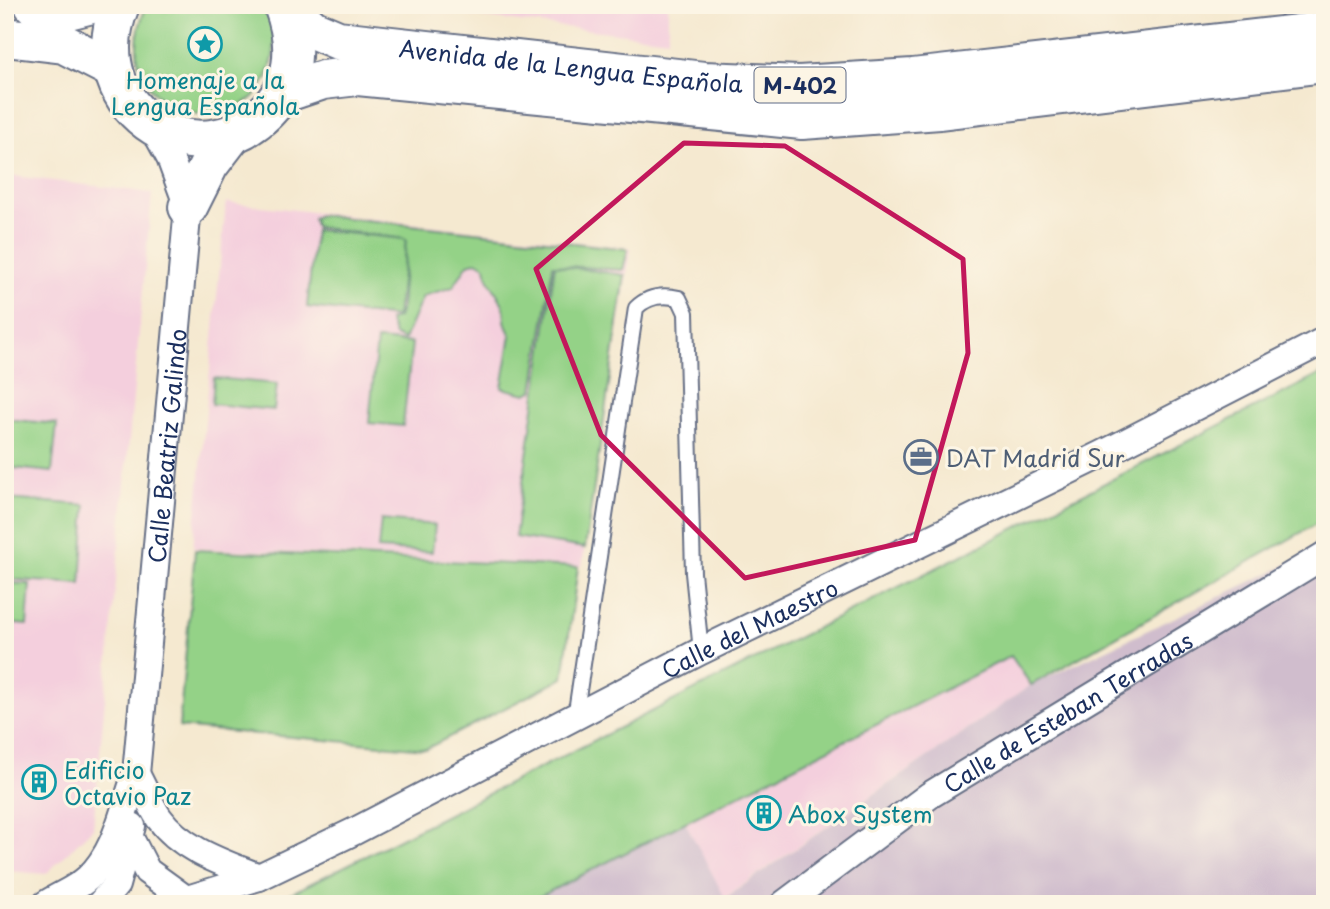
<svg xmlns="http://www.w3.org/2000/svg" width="1330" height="909" viewBox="0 0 1330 909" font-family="'Playpen Sans',sans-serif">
  <rect width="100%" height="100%" fill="#fcf5e5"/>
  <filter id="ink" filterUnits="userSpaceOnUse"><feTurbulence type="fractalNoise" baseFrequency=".0143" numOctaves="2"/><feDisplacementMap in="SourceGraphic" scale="14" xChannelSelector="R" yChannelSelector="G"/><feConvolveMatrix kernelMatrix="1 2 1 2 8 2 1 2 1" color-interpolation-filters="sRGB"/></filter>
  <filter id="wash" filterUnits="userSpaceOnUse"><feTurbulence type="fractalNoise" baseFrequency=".00686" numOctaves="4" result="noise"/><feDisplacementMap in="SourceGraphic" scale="28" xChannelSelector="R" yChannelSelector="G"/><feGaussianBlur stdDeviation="1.57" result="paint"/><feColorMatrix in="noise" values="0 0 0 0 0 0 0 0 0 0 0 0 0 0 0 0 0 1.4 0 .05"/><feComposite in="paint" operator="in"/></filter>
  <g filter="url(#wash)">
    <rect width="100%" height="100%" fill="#f5e9d0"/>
    <!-- built -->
    <g fill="#f4cfdd">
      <polygon points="376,5 668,5 668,39"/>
      <polygon points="5,175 152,193 93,828 46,874 5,871"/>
      <polygon points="226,202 631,248 582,566 193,548"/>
      <polygon points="1012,656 1031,685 724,898 685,822"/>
    </g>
    <!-- industrial -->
    <polygon fill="#d0bdcd" points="1325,547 1325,904 525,904 685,822 725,898 1031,685"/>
    <!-- green -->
    <g fill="#94d287" stroke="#588072" stroke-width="2">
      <path d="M147,5H262C274,22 277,43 272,62C250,155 97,117 147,5Z"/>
      <polygon points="473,5 555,5 555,13 473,8"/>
      <path d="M319,215L628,249L623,270L553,265L533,391L526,394L502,388L511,335C500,318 508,313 502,303C496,290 486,280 485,266L477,261L468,264L453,287L423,296L404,340L395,336L389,320L398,318L401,308L406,239L397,317L307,307L315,230L405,239L315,227L313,218Z"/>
      <polygon points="555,265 625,275 585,548 515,537"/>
      <polygon points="377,340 412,343 403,426 369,423"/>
      <polygon points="1325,372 1325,519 1031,685 1011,656 525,904 270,904"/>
      <polygon points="214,378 277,384 274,410 212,404"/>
      <polygon points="5,419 57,424 52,472 5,467"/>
      <polygon points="5,499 86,505 81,584 5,579"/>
      <polygon points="381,520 435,525 432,552 378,549"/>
      <polygon points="195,550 578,567 563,678 426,749 179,727"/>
      <polygon points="5,583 30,584 27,625 5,623"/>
    </g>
  </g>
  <g filter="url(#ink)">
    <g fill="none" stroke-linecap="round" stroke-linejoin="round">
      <!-- lane casing -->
      <g stroke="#677086" stroke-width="18">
        <path id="lane" d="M575,718L636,308C648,296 662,294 679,298L686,313L693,573L701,651"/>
      </g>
      <!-- street casing -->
      <g stroke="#677086" stroke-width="30">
        <g id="street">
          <path d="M136,774C144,788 150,805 159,818C182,850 224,863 259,877"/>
          <polyline points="127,832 147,871 187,900"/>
          <path id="s1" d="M46,904C60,895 76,889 88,878C117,851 123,809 136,774L188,207L170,158L152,125"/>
          <polyline points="100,904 116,885 132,826"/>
          <path id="s2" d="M171,904L259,877L355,831L701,651L1103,454L1325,340"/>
          <path id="s3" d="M784,904L930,795L1325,555"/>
        </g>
      </g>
      <!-- highway casing -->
      <g stroke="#677086" stroke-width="42">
        <g id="highway">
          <polyline points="34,5 72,9 88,5"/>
          <path d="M120,5C76,112 205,189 275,102C298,73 295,37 283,5"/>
          <path id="s4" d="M286,5L312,29L338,40L704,81L799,85L913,78L1325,31"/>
          <polyline points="5,37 64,44 111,68"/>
          <polyline points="281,94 323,80 358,76 802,120 940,110 1325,63"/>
          <polyline points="188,207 209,165 232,135"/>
        </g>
      </g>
      <!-- lane -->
      <use href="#lane" stroke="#fff" stroke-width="14"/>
      <!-- street -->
      <use href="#street" stroke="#fff" stroke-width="26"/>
      <!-- highway -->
      <use href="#highway" stroke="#fff" stroke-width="38"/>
    </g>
  </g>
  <!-- marked area -->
  <path fill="none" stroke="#c2185b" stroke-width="5" stroke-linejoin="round" d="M684,143L785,146L963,259L968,353L915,540L745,578L601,435L536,269Z"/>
  <!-- icons -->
  <defs>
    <g id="sight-ring" transform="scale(1.75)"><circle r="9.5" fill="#fcf5e5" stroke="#0f9aa8" stroke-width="1.5"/><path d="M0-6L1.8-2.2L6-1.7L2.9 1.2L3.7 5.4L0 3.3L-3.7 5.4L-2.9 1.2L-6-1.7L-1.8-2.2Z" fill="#0f9aa8"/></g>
    <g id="office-ring" transform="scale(1.75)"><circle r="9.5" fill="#fcf5e5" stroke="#5c6f8a" stroke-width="1.5"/><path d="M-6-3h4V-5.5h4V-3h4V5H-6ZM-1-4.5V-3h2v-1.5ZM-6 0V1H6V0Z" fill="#5c6f8a"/></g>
    <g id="building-ring" transform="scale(1.75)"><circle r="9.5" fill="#fcf5e5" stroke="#0f9aa8" stroke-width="1.5"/><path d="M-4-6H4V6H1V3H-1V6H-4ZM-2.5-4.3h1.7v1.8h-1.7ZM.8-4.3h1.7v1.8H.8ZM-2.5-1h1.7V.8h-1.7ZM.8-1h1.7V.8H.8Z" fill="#0f9aa8"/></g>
  </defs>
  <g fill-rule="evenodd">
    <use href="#sight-ring" x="205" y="44"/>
    <use href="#office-ring" x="921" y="457"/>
    <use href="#building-ring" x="39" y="782"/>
    <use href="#building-ring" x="764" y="813"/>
  </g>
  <g text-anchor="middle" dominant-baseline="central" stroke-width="6" stroke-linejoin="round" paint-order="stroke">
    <!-- shield labels -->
    <rect fill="#fcf5e5" stroke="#5e6a86" stroke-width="2" x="754.5" y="67.5" width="91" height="35" rx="5"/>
    <g font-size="21" font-weight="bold" fill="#1b2f5e">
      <text x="800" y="85">M-402</text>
    </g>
    <!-- street labels -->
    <g font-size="23" fill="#1b2f5e" stroke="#fcf5e5">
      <text stroke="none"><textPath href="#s4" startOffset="298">Avenida de la Lengua Española</textPath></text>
      <text stroke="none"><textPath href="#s1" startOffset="495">Calle Beatriz Galindo</textPath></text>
      <text stroke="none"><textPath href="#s2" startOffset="642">Calle del Maestro</textPath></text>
      <text stroke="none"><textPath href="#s3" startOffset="343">Calle de Esteban Terradas</textPath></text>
    </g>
    <!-- culture labels -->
    <g font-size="23" fill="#0d838f" stroke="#fcf5e5" text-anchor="start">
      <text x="205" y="79" text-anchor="middle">Homenaje a la<tspan x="205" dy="26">Lengua Española</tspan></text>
      <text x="64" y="769">Edificio<tspan x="64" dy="26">Octavio Paz</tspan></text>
      <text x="788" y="813">Abox System</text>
    </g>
    <!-- service labels -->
    <g font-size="23" fill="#4e5e75" stroke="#fcf5e5" text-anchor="start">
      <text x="946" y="457">DAT Madrid Sur</text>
    </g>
  </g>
  <!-- margin -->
  <rect width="1330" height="909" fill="none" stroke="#fcf5e5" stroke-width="28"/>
</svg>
